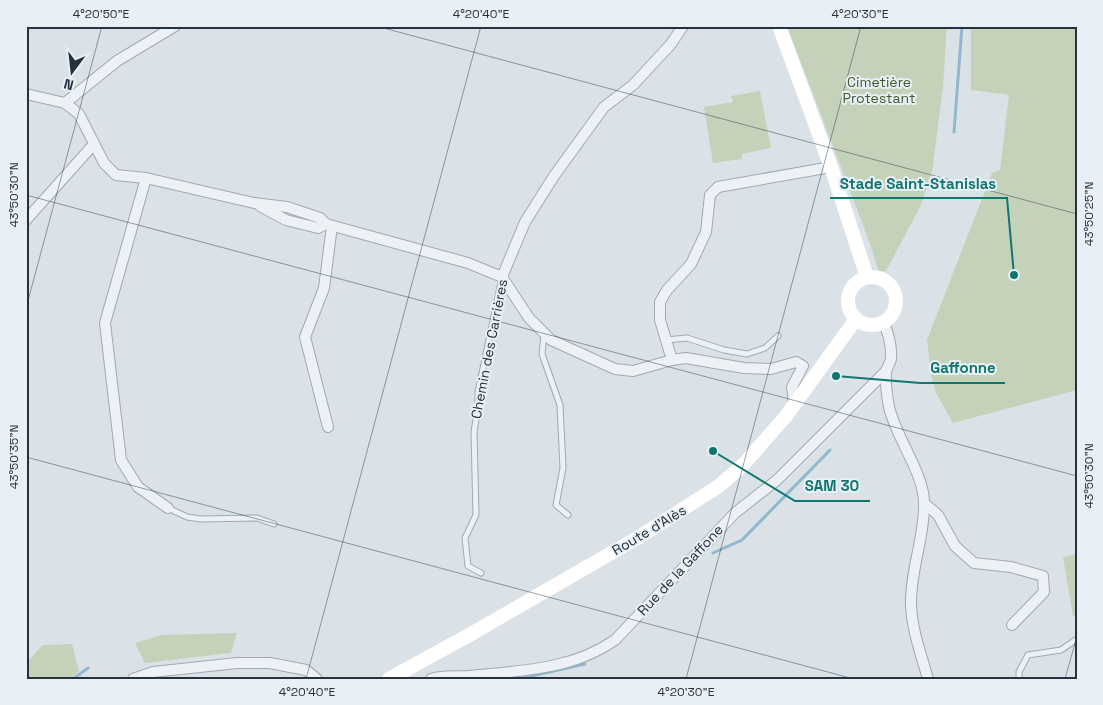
<svg xmlns="http://www.w3.org/2000/svg" width="1103" height="705" viewBox="0 0 1103 705" font-family="'Space Grotesk',sans-serif">
  <rect width="100%" height="100%" fill="#dae2e7"/>
  <!-- green -->
  <g fill="#c5d2ba">
    <polygon points="787,26 947,26 943,87 932,172 921,205 886,271 879,272 868,238"/>
    <polygon points="971,26 1077,26 1077,390 953,423 936,393 931,375 927,340 992,173 1000,170 1009,95 971,90"/>
    <polygon points="760,91 771,148 742,154 742,159 713,163 704,107 733,102 731,96"/>
    <polygon points="1077,554 1077,615 1073,616 1063,557"/>
    <polygon points="237,633 231,653 145,663 135,643 162,635"/>
    <polygon points="72,644 79,671 71,679 26,679 26,663 43,645"/>
  </g>
  <g fill="none" stroke-linecap="round" stroke-linejoin="round">
    <!-- stream -->
    <g stroke="#91b8cc" stroke-width="3">
      <polyline points="954,132 962,26"/>
      <polyline points="713,553 742,540 830,450"/>
      <polyline points="73,679 88,668"/>
      <polyline points="518,679 585,664"/>
    </g>
    <!-- service casing -->
    <g stroke="#9faab1" stroke-width="7">
      <g id="service">
        <polyline points="544,334 542,354 560,405 563,468 556,505 568,515"/>
        <polyline points="666,340 687,338 724,350 747,354 765,348 778,336"/>
        <polyline points="168,508 187,517 201,519 257,518 274,524"/>
        <polyline points="481,573 468,566 465,538 476,515 474,432 478,407 478,392 502,278"/>
        <polyline points="1019,679 1019,672 1028,655 1061,650 1077,639"/>
      </g>
    </g>
    <!-- minor casing -->
    <g stroke="#9faab1" stroke-width="12">
      <g id="minor">
        <polyline points="26,94 65,103 79,114 104,163 116,175 146,178 254,203 287,207 320,218 326,224 468,263 502,277 529,318 551,340 615,369 633,371 672,360 686,358 744,368 771,369 796,362 803,366 792,387 794,403"/>
        <polyline points="65,103 117,61 175,26"/>
        <polyline points="146,178 105,323 121,460 138,487 168,508"/>
        <polyline points="260,206 286,220 318,228 326,224"/>
        <polyline points="26,220 94,144"/>
        <polyline points="502,277 525,222 554,176 604,107 633,85 671,44 683,26"/>
        <path d="M884,322C888,334 892,346 891,359C890,364 886,368 886,373C885,384 887,396 889,407C896,438 924,473 924,503C925,537 910,570 911,605C912,630 921,654 928,679"/>
        <polyline points="672,360 660,320 660,302 667,290 691,264 706,232 710,195 718,187 831,167"/>
        <polyline points="328,427 305,337 324,288 332,226"/>
        <polyline points="924,503 938,515 955,546 974,563 1011,567 1043,576 1044,592 1012,625"/>
        <polyline points="133,679 153,672 237,663 270,663 306,670 317,679"/>
        <path d="M431,679C442,675 457,677 469,676C519,671 572,670 615,640L735,513L777,480L886,371"/>
      </g>
    </g>
    <!-- service -->
    <use href="#service" stroke="#edf1f5" stroke-width="5"/>
    <!-- minor -->
    <use href="#minor" stroke="#edf1f5" stroke-width="10"/>
    <!-- secondary -->
    <g stroke="#fff" stroke-width="14">
      <polyline points="779,26 831,167 867,277"/>
      <circle cx="872" cy="301" r="24"/>
      <polyline points="389,679 471,634 639,537 719,486 744,464 786,416 856,319"/>
    </g>
  </g>
  <!-- ticks -->
  <path fill="none" stroke="#23323e" stroke-width="1" stroke-opacity="0.45" d="M376,26L1077,214M26,195L1077,476M26,308L102,26M26,457L854,679M306,679L481,26M686,679L861,26M1065,679L1077,636"/>
  <g text-anchor="middle" dominant-baseline="central" stroke-width="4" stroke-linejoin="round" paint-order="stroke">
    <!-- park labels -->
    <g font-size="14" fill="#405b2f" stroke="#e9f0f5">
      <text x="879" y="82">Cimetière<tspan x="879" dy="16">Protestant</tspan></text>
    </g>
    <!-- street labels -->
    <g font-size="14" fill="#23323e" stroke="#e9f0f5">
      <text transform="translate(489 349) rotate(-79)">Chemin des Carrières</text>
      <text transform="translate(649 530) rotate(-31)">Route d'Alès</text>
      <text transform="translate(680 570) rotate(-47)">Rue de la Gaffone</text>
    </g>
  </g>
  <!-- callouts -->
  <path fill="none" stroke="#0f766e" stroke-width="2" d="M1014 275L1007 198H830M836 376L920 383H1005M713 451L795 501H870"/>
  <g fill="#0f766e" stroke="#e9f0f5" stroke-width="2">
    <circle cx="1014" cy="275" r="5"/>
    <circle cx="836" cy="376" r="5"/>
    <circle cx="713" cy="451" r="5"/>
  </g>
  <g font-size="15" text-anchor="middle" font-weight="bold" fill="#0f766e" stroke="#e9f0f5" stroke-width="4" stroke-linejoin="round" paint-order="stroke">
    <text x="918" y="189">Stade Saint-Stanislas</text>
    <text x="963" y="373">Gaffonne</text>
    <text x="832" y="491">SAM 30</text>
  </g>
  <!-- border -->
  <rect width="1103" height="705" fill="none" stroke="#e9f0f5" stroke-width="55"/>
  <!-- north arrow -->
  <g transform="translate(72 72) rotate(195)" stroke="#e9f0f5" stroke-width="4" paint-order="stroke">
  <path d="M0-4L9 19L0 12L-9 19Z" fill="#23323e"/>
  <text y="-8" font-size="14" font-weight="bold" text-anchor="middle" fill="#23323e">N</text>
  </g>
  <rect x="28" y="28" width="1048" height="650" fill="none" stroke="#23323e" stroke-width="2"/>
  <g font-size="12" text-anchor="middle" fill="#23323e">
    <text x="101" y="18">4°20'50"E</text>
    <text x="481" y="18">4°20'40"E</text>
    <text x="860" y="18">4°20'30"E</text>
    <text transform="translate(14 195) rotate(-90)" y="4">43°50'30"N</text>
    <text transform="translate(1089 214) rotate(-90)" y="4">43°50'25"N</text>
    <text transform="translate(14 457) rotate(-90)" y="4">43°50'35"N</text>
    <text transform="translate(1089 476) rotate(-90)" y="4">43°50'30"N</text>
    <text x="307" y="696">4°20'40"E</text>
    <text x="686" y="696">4°20'30"E</text>
  </g>
</svg>
